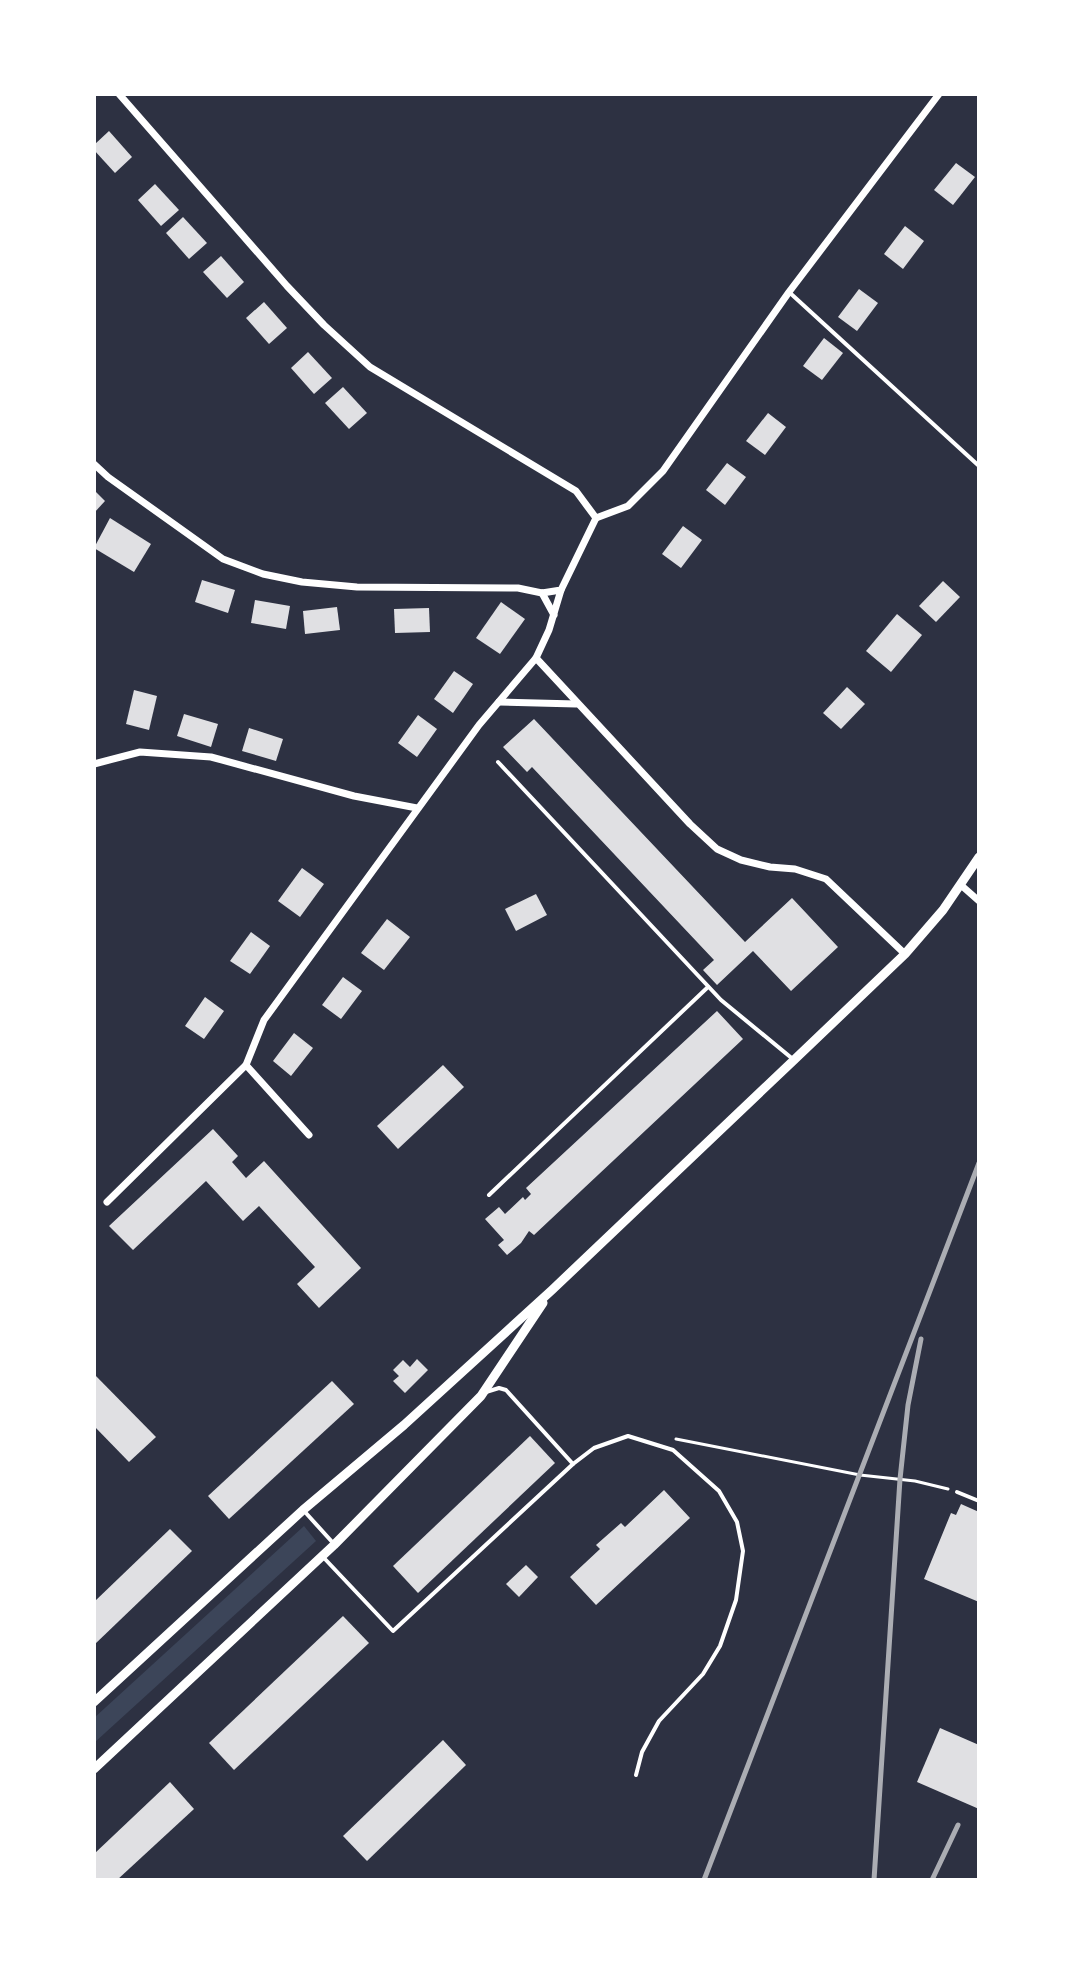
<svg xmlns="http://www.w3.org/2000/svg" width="1073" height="1974" viewBox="0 0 1073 1974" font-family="'Sofia Sans Condensed',sans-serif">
  <rect width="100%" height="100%" fill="#2d3142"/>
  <!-- green -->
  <polygon fill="#3c4559" points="304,1526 316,1541 94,1743 94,1718"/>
  <!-- building -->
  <g fill="#e0e0e3">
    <polygon points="109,131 132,157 115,173 94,150 94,145"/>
    <polygon points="956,163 975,177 953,205 934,190"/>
    <polygon points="155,184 179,210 161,226 138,200"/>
    <polygon points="183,217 207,243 189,259 166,233"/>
    <polygon points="905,226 924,241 903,269 884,254"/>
    <polygon points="221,256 244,282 227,298 203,272"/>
    <polygon points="859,289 878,303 857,331 838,317"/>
    <polygon points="264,302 287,328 269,344 246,318"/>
    <polygon points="824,338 843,353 822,380 803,366"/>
    <polygon points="308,352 332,378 314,394 291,368"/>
    <polygon points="343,387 367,413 349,429 325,403"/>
    <polygon points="768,413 786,427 765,455 746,441"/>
    <polygon points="727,463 746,477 725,505 706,490"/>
    <polygon points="94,490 105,501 94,513"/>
    <polygon points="110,518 151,544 134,572 94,548"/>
    <polygon points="683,526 702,540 681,568 662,554"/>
    <polygon points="202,580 235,590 228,613 195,602"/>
    <polygon points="943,581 960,597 936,622 919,606"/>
    <polygon points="255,600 290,606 286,629 251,623"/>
    <polygon points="501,602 525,619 500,654 476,638"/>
    <polygon points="337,607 340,630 305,634 303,611"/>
    <polygon points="429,608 430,632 395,633 394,609"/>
    <polygon points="897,614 922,635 891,672 866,651"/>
    <polygon points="454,671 473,684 453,713 434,699"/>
    <polygon points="847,687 865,704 841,729 823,713"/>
    <polygon points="134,690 157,696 149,730 126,724"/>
    <polygon points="184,714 218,724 211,747 177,736"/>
    <polygon points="418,715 437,729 417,757 398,743"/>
    <polygon points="534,719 745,942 792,898 838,947 791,991 753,951 717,985 703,970 714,960 532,767 527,772 503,747"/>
    <polygon points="249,728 283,739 276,761 242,751"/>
    <polygon points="302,868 324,884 300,917 278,901"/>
    <polygon points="536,894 547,915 516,931 505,909"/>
    <polygon points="387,919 410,937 384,970 361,953"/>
    <polygon points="251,932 270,946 250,974 230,961"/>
    <polygon points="343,977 362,991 341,1019 322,1005"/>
    <polygon points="205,997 224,1011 204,1039 185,1026"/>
    <polygon points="717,1011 743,1039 534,1235 529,1231 521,1243 507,1255 498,1245 504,1240 485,1219 499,1207 505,1214 523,1197 525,1200 531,1194 526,1188"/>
    <polygon points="294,1033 313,1048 291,1076 273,1061"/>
    <polygon points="443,1065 464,1087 398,1149 377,1126"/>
    <polygon points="213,1129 238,1156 232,1162 246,1178 264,1161 361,1268 319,1308 297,1284 315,1267 259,1206 243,1221 206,1181 133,1250 109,1226"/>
    <polygon points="417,1359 428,1370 405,1393 393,1381 399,1376 393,1370 403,1360 410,1367"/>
    <polygon points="94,1374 156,1437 129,1462 94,1426"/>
    <polygon points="332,1381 354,1404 229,1519 208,1496"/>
    <polygon points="530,1436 555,1463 418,1593 393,1566"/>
    <polygon points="664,1490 690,1518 596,1605 570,1577 600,1549 596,1545 621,1523 625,1527"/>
    <polygon points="961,1504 979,1512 979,1602 924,1579 951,1513 956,1515"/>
    <polygon points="170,1529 192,1551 94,1645 94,1602"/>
    <polygon points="526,1565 538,1577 519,1597 506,1584"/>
    <polygon points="343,1616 369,1643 234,1770 209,1743"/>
    <polygon points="940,1728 979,1745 979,1809 917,1782"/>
    <polygon points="443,1740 466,1765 367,1861 343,1836"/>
    <polygon points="170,1782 194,1809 117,1880 94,1880 94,1854"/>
  </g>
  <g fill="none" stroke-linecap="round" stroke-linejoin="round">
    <!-- path -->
    <polyline stroke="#fff" stroke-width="3" points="676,1439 860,1475 915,1481 948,1489"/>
    <!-- service -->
    <g stroke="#fff" stroke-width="4">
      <polyline points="789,292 979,466"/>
      <polyline points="498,762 721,1000 794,1060"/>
      <polyline points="489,1195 708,987"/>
      <polyline points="486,1392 499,1388 506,1390 573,1464"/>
      <polyline points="957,1492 979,1501"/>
      <polyline points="305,1512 334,1544"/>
      <polyline points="324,1558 393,1631 573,1464 594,1448 628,1436 673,1450 719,1491 737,1522 743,1551 736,1600 720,1646 703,1674 659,1721 642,1752 636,1775"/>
    </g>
    <!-- minor -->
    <g stroke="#fff" stroke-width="7">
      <polyline points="119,94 287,286 324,325 370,367 576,491 596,518 628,506 663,471 789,292 939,94"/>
      <polyline points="94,464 108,477 223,559 263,574 302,582 357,587 518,588 542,593 561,590 596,518"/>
      <polyline points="542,593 554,615"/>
      <polyline points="536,658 690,824 717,849 741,860 770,867 795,869 826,879 905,954"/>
      <polyline points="499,702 576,704"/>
      <polyline points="94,764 140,752 211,757 354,796 417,808"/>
      <polyline points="962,886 979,901"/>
      <polyline points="246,1065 309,1135"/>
      <polyline points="107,1202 246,1065 264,1020 479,725 536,658 549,630 561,590"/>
    </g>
    <!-- tertiary -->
    <g stroke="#fff" stroke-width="9">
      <polyline points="94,1702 303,1510 404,1425 552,1290 794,1060 905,954 943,910 979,857"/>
      <polyline points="94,1769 334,1545 481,1396 543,1303"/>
    </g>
    <!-- rail -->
    <g stroke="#abadb3" stroke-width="5">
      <polyline points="704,1880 979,1163"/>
      <polyline points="874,1880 900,1479 908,1405 921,1339"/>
      <polyline points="932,1880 958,1825"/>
    </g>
  </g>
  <!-- border -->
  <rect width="1073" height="1974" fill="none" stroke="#ffffff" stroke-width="192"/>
</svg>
